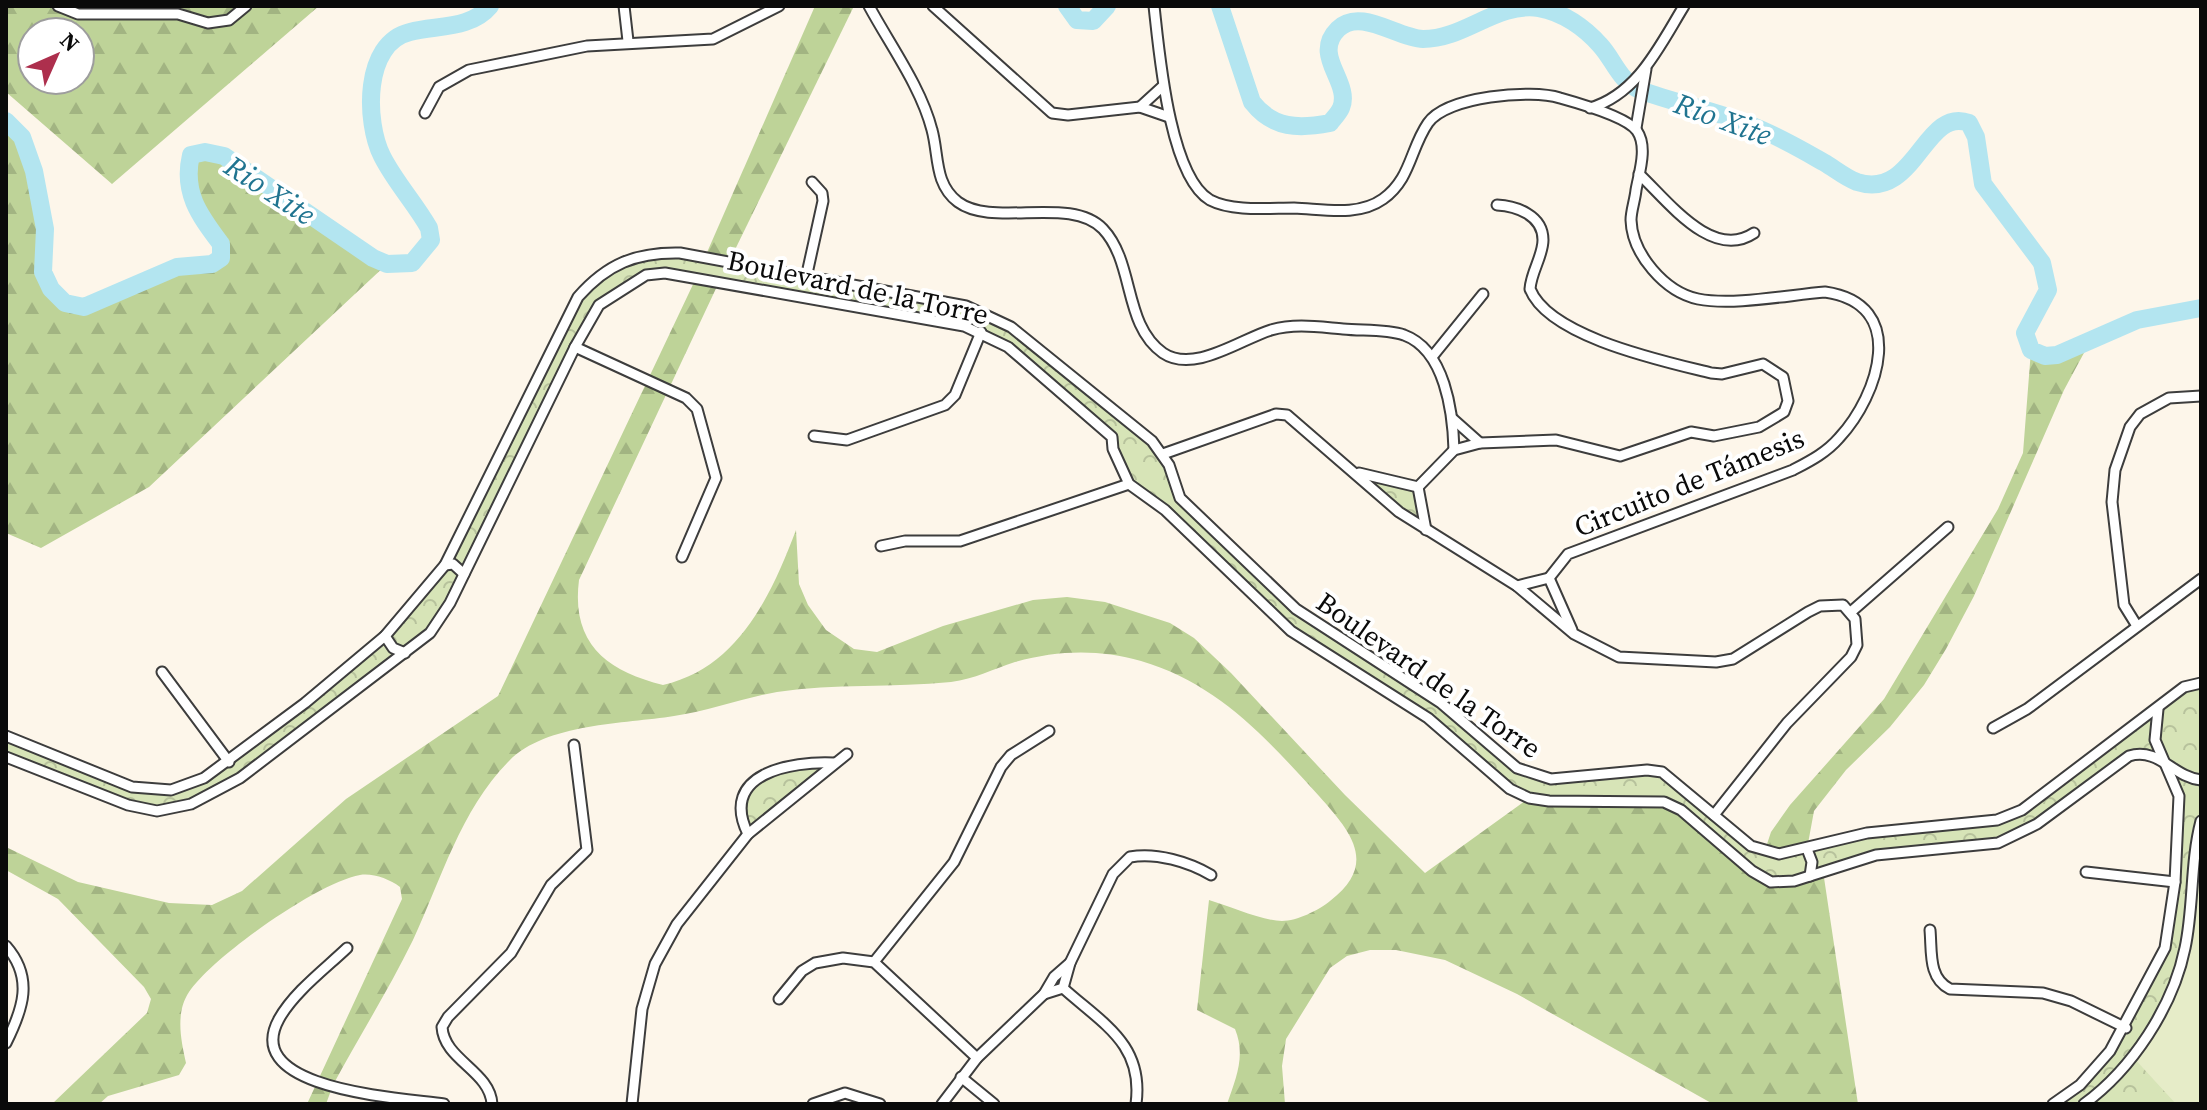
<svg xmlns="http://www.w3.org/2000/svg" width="2207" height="1110" viewBox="0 0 2207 1110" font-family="'Source Serif 4',serif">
  <defs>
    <pattern id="forest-firs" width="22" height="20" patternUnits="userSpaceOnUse" patternTransform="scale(2)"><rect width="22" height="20" fill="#bed398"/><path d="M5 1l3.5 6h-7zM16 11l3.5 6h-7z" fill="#a2b482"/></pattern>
    <pattern id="park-crowns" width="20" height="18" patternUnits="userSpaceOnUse" patternTransform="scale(2)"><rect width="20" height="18" fill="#d7e4b7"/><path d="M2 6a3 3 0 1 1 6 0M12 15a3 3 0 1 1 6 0" fill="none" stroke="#b7c29c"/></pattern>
  </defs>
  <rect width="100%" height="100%" fill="#fdf6ea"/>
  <!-- forest -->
  <g fill="url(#forest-firs)" fill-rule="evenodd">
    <path d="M6,6H319L112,184L6,92ZM32,32H80V80H32Z"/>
    <polygon points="815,6 854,6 729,262 705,257"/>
    <path d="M6,121L22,137L34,171L45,229L43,272L51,289L65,303L84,307L177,267L212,264L221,258V244C200,216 182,193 191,155L205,152L224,156L387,264L149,487L41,548L6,533Z"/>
    <path d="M697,276L720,280L579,580C571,643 606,671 663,685C738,668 771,596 796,530L799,584L808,605L826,630L854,649L877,652L943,626L1033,600L1067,597L1105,602L1170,623L1194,638L1231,673L1345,795L1425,873L1529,798L1664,802L1703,828L1823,871L1858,1104H1713L1517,994L1445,960L1396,950H1370L1347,956L1330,968L1286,1039L1282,1066L1285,1104H1227C1236,1078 1246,1056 1235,1029L1197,1010L1209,900C1229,906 1263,921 1282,921C1297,921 1319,910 1330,901C1378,864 1352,833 1319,796C1267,739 1219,684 1141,661C1099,649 1058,650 1015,662C993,669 975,679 951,682C893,688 835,683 777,692C743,698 709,711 674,716C625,724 546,723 509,761C461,809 441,880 413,940C389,989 359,1037 333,1085L326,1104H307L402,899L400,887C389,879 373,873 360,875C319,882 213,956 189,992C175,1013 181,1040 186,1063L179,1075L108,1096L99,1104H52L147,1013L151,999L144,987L58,899L6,870V847L78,882L169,903L212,905L242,891L346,799L498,696Z"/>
    <path d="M2092,338L2064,390L1974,596L1946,649L1924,685L1890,727L1846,770L1814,811L1807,849L1764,853L1771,832L1790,805L1884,699L1998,509L2023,453L2031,350C2055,361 2070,349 2092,338Z"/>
  </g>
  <!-- park -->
  <g fill="url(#park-crowns)">
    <polygon points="659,252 966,306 1000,319 1163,454 1180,498 1296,609 1441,703 1534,776 1662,772 1764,853 1867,833 1974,822 2022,810 2175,695 2201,683 2201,1104 2053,1104 2096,1069 2165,948 2179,796 2167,763 2141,752 2015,837 1876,855 1771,882 1664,802 1549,801 1510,789 1444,731 1305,641 1165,510 1129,484 1112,437 1008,347 981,332 683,273 646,275 599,305 430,633 223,790 157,811 6,757 6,736 132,787 186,786 358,662 445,565 568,313 594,279"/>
    <polygon points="1356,472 1418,487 1426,530"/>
    <polygon points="834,763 748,834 743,824 746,793 774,768"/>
  </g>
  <!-- pitch -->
  <polygon fill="#e6ecc8" points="2201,821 2201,1104 2176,1104 2132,1056 2152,1025 2185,949"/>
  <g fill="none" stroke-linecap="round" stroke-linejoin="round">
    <!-- river -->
    <g stroke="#b3e5f0" stroke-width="18">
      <polyline points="1067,6 1077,20 1093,21 1107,6"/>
      <path d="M1220,6L1252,102C1273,129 1299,129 1330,123C1333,119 1339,113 1341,108C1352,82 1311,56 1338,29C1360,7 1397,38 1423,39C1465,39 1496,2 1539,8C1563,12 1585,28 1600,45C1614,60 1619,81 1640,90C1677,104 1718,111 1755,127C1780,137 1802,150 1825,163C1835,169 1846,178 1857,182C1916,201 1924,106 1969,123L1976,137L1983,184L2042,263L2048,290L2025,333L2031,350L2045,356L2057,355L2137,320L2201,308"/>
      <path d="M6,121L22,137L34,171L45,229L43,272L51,289L65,303L84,307L177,267L212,264L221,258V244C200,216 182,193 191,155L205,152L224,156L373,258L387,264L412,263L431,240L429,228C415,203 395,182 382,156C365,122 363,43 410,32C438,25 471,29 490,6"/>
    </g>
    <!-- minor casing -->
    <g stroke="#3d3d3d" stroke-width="13">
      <g id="minor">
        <polyline points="58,6 78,14 178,14 208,23 229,20 246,6"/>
        <polyline points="624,6 628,41"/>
        <path d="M869,6C890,45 921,87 932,130C939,155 934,184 958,202C993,228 1071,195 1103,229C1135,263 1123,325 1163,353C1194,374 1241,339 1271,330C1295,323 1319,327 1343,329C1362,331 1386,329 1404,335C1445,350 1453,412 1454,450"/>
        <polyline points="933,6 1052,113 1068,115 1140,107 1169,117"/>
        <path d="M1154,6C1159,50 1169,176 1210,200C1233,212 1269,208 1294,208C1323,209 1358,217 1383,199C1411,179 1410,149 1428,123C1447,96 1531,89 1560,98C1578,103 1627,117 1637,131C1648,147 1639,173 1636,190C1635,200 1631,211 1631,220C1632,254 1665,292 1698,299C1733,306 1788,295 1825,292C1909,304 1879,395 1839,438C1826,453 1810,461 1793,470L1568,554L1549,578"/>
        <polyline points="1140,107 1163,86"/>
        <path d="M1590,108C1638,94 1660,45 1684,6"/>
        <polyline points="425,113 439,87 469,70 587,46 713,39 779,6"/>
        <polyline points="1636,128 1646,69"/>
        <path d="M1639,174C1668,201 1712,261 1754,233"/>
        <polyline points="806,278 823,201 822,193 812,182"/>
        <polyline points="575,347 686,398 697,409 716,478 682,557"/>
        <polyline points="1432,357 1483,294"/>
        <polyline points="1453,419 1480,443"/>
        <polyline points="814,436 847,440 945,405 955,395 981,332"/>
        <polyline points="1163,454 1276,414 1287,415 1399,512 1517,586 1574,634 1619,657 1716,662 1733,659 1808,612 1820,606 1843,605 1855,619 1857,645 1851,657 1787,723 1714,815"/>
        <polyline points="1359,473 1418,487"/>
        <path d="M1418,487L1454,450L1480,443L1556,440L1620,456L1691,432L1714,436L1759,427L1784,412L1788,401L1783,377L1763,364L1722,374L1711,373C1663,361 1549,337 1530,289C1531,272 1543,256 1543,240C1543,215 1516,206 1497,205"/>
        <polyline points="1418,487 1426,530"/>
        <polyline points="881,546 905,541 960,541 1129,484"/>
        <polyline points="445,565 453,564 464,574"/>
        <polyline points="1549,578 1572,630"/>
        <polyline points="1517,586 1549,578"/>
        <polyline points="1852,611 1948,527"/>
        <polyline points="2137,626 2124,605 2112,502 2115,470 2130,427 2140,414 2169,398 2201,396"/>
        <polyline points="385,636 393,648 405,653"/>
        <polyline points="162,672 229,762"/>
        <polyline points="1993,728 2027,709 2201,579"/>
        <path d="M6,736L132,787L171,790L204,778L305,703L385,636L445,565L578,297C607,264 636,252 680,253L966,306L1011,327L1152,441L1169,465L1180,498L1296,609L1441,703L1517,768L1551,779L1647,770L1662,772L1751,846L1779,854L1867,833L1997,820L2022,810L2184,687L2201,683"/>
        <path d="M6,757L128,805L157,811L191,804L240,778L430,633L450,603L575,347L599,305L646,275L665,273L964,326L1008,347L1112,437L1113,449L1129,484L1165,510L1291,631L1428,718L1510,789L1529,798L1549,801L1664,802L1681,810L1752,871L1771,882L1794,881L1876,855L1998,843L2037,824L2129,756C2159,747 2173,777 2201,780"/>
        <path d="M748,834C718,773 792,761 834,763"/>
        <polyline points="1807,849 1812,862 1810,876"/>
        <polyline points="2086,872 2175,882"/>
        <path d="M1930,930C1932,952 1928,978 1950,989L2043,993L2071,1001L2126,1028"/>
        <path d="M6,946C34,978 23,1009 6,1043"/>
        <path d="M347,948C325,969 294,992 279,1019C239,1091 405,1098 444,1104"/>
        <polyline points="874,962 954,862 1001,767 1011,755 1049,731"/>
        <path d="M1063,988C1103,1024 1144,1044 1136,1104"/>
        <path d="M1044,994L1063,988L1070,963L1113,874L1130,857C1156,852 1189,862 1211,875"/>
        <polyline points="779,999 802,971 815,963 843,958 874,962 977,1058"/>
        <polyline points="961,1077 994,1104"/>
        <path d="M492,1104C490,1071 444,1060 442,1027L448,1017L511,953L551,885L587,850L574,745"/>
        <polyline points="632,1104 642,1009 655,964 677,924 748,834 847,754"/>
        <polyline points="813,1104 845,1093 880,1104"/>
        <polyline points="942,1104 977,1058 1044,994 1054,977 1070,963"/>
        <polyline points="2053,1104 2080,1085 2110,1051 2165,948 2175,882 2179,796 2155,740 2158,709"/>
        <path d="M2084,1104C2132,1069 2173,1007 2185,948C2194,906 2190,863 2201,821"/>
      </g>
    </g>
    <!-- minor -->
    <use href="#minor" stroke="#fff" stroke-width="9"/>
  </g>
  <g text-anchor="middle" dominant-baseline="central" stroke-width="8" stroke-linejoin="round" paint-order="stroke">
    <!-- street labels -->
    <g font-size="28" fill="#0a0a0a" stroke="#fff">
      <text transform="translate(858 287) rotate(12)">Boulevard de la Torre</text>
      <text transform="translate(1689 482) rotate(-22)">Circuito de Támesis</text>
      <text transform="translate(1429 675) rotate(35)">Boulevard de la Torre</text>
    </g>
    <!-- water labels -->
    <g font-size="30" font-style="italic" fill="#207490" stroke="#fff">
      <text transform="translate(1723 119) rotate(20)">Rio Xite</text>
      <text transform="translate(270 190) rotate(33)">Rio Xite</text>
    </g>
  </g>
  <!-- border -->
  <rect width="2207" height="1110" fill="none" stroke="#0a0a0a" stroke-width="16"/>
  <!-- north arrow -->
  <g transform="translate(56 56) rotate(45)"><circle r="38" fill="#ffffff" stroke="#9d9d9d" stroke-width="2"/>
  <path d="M0-6L14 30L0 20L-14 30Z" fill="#ad2f4d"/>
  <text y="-12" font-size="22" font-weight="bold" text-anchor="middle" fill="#0a0a0a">N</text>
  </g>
</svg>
